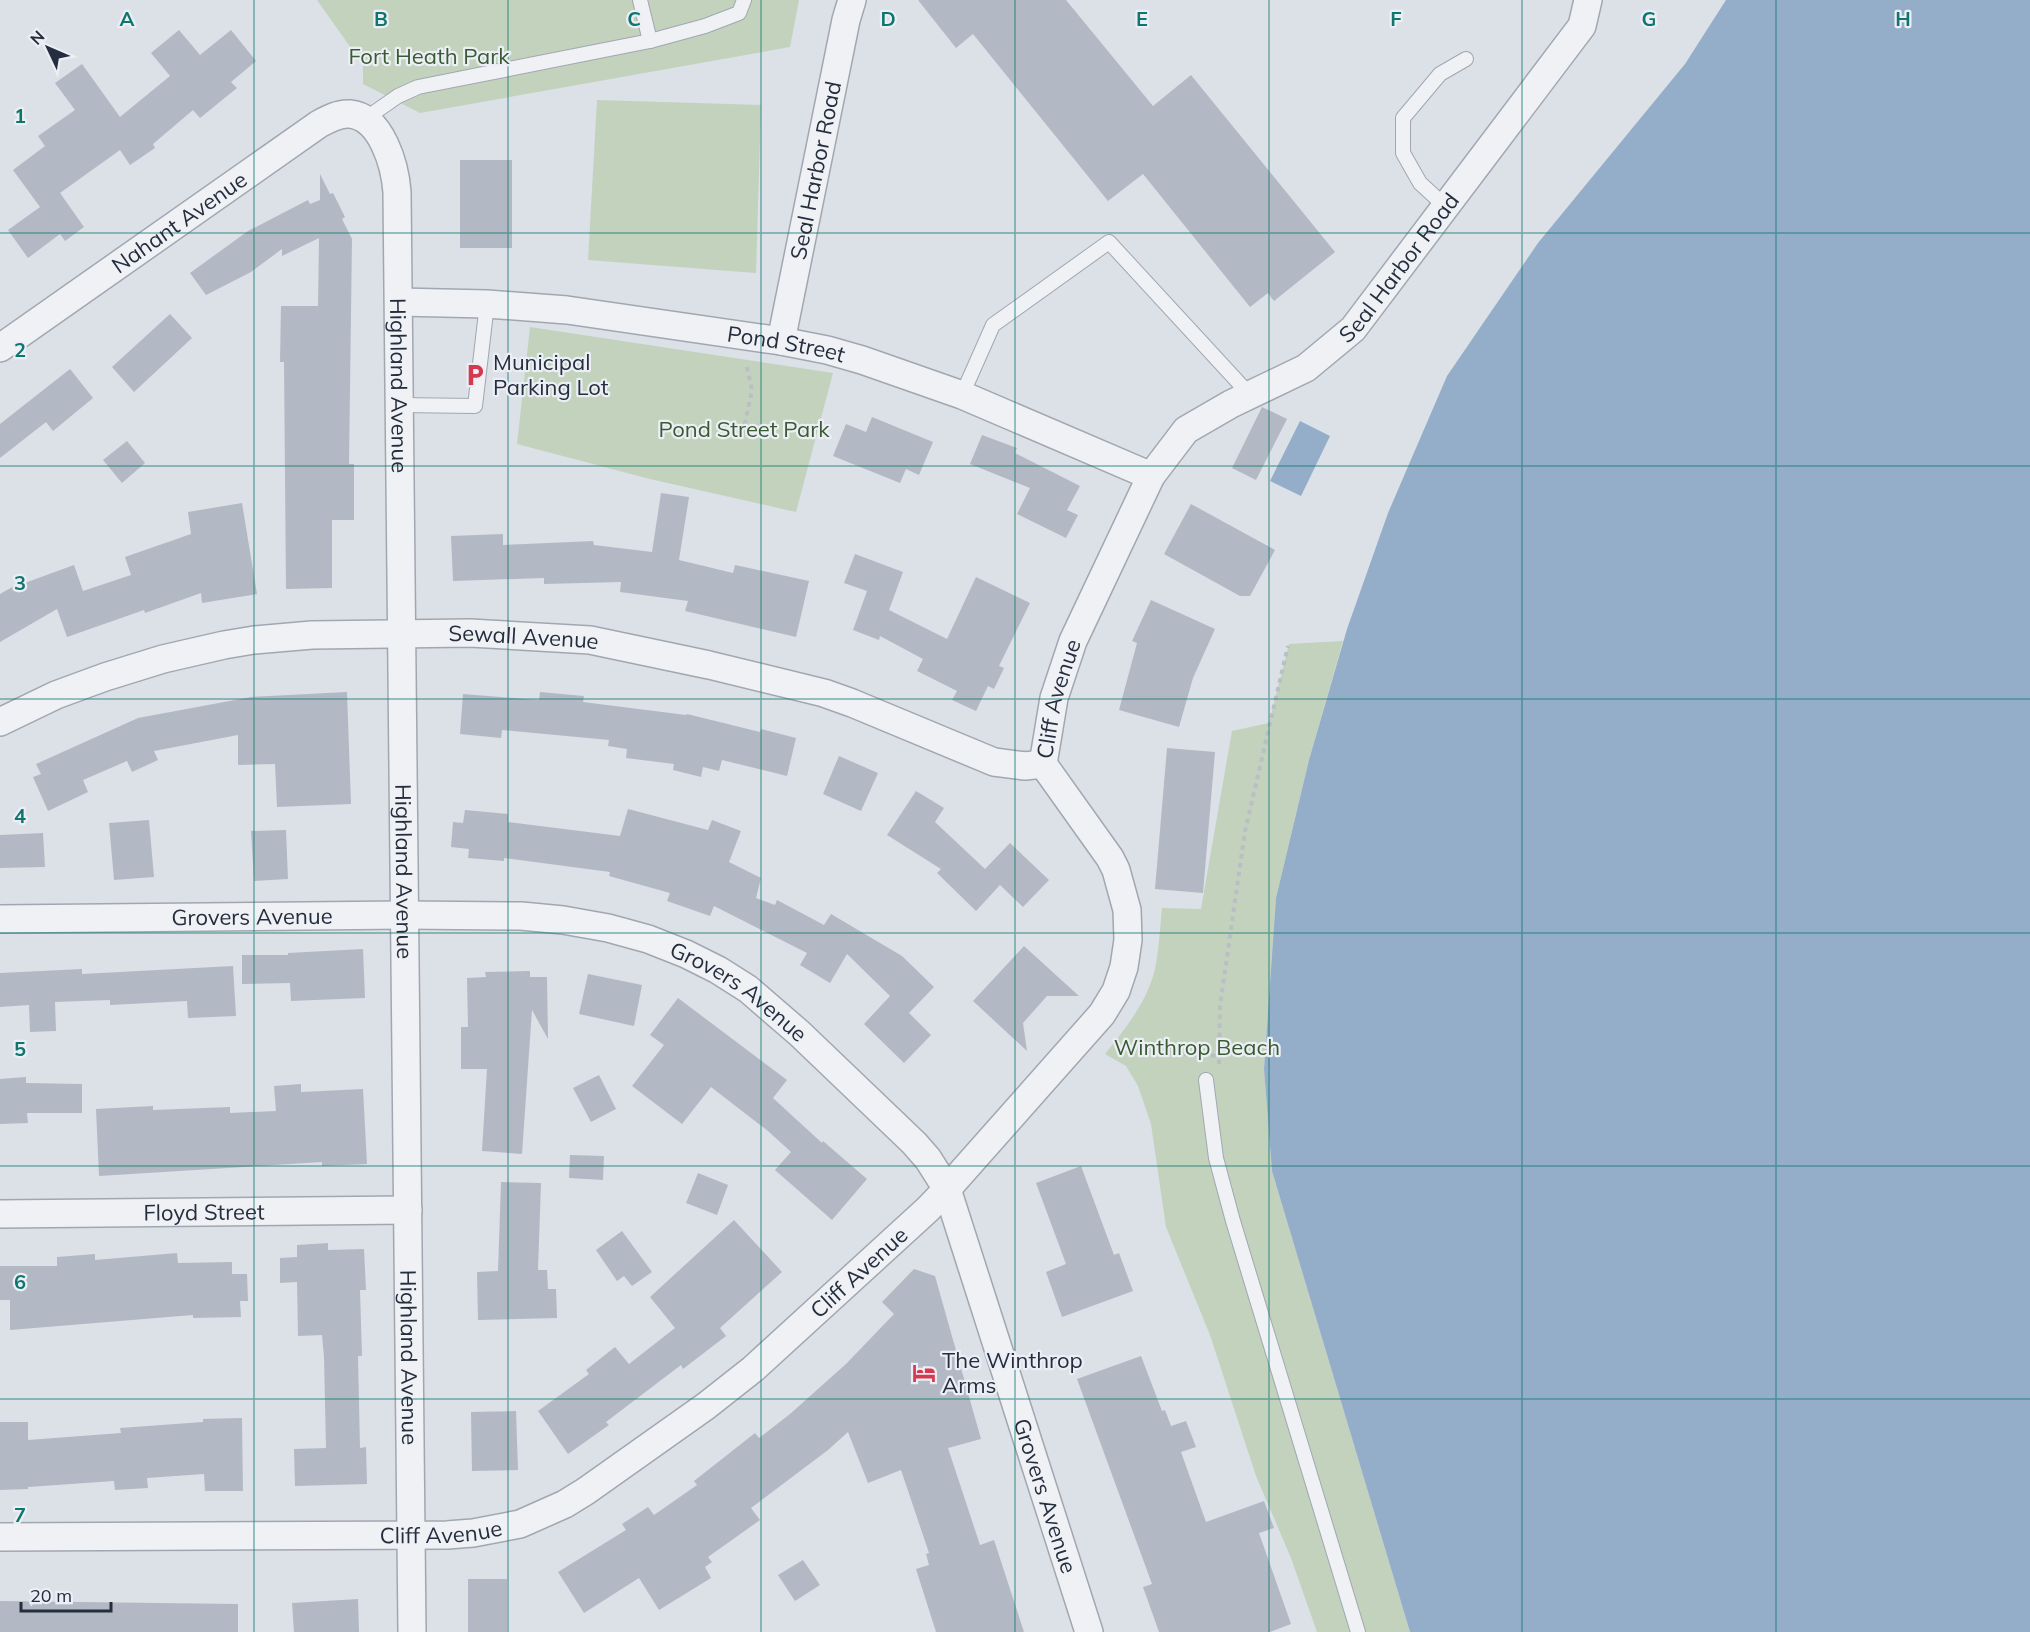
<svg xmlns="http://www.w3.org/2000/svg" width="2030" height="1632" viewBox="0 0 2030 1632" font-family="Mulish,sans-serif">
  <rect width="100%" height="100%" fill="#dce0e7"/>
  <!-- green -->
  <g fill="#c2d2bd">
    <polygon points="317,0 799,0 790,47 420,113 363,84 363,65"/>
    <polygon points="597,100 761,105 756,273 588,260"/>
    <polygon points="530,327 833,373 796,512 650,479 517,444"/>
    <path d="M1343,641L1309,760L1276,898L1264,1069L1272,1171L1410,1632H1317L1291,1558L1256,1476L1210,1335L1166,1227L1151,1124L1138,1086L1126,1066L1105,1054C1126,1028 1147,1002 1155,969C1159,949 1160,928 1162,908L1201,909L1232,731L1269,723L1289,644Z"/>
  </g>
  <!-- water -->
  <g fill="#94aeca">
    <polygon points="1726,0 2030,0 2030,1632 1410,1632 1272,1171 1264,1069 1276,898 1309,760 1347,629 1388,513 1447,376 1538,243 1685,64"/>
    <polygon points="1300,421 1330,436 1301,496 1270,481"/>
  </g>
  <!-- building -->
  <g fill="#b3b9c4">
    <polygon points="918,0 1066,0 1153,106 1191,75 1335,252 1274,301 1268,293 1250,307 1143,174 1108,201 973,34 956,48"/>
    <polygon points="179,30 200,55 231,30 256,61 231,82 237,88 200,118 193,110 153,144 155,148 130,165 120,150 60,193 84,227 65,241 60,234 28,258 8,230 40,207 13,170 45,146 38,136 75,110 55,83 82,64 120,117 170,76 151,53"/>
    <rect x="460" y="160" width="52" height="88"/>
    <polygon points="320,174 330,194 333,193 345,217 342,219 352,239 349,464 354,464 354,520 332,520 332,588 286,589 284,362 280,362 281,306 318,306 319,238 282,256 282,249 251,272 206,295 190,273 248,231 308,200 310,204 320,200"/>
    <polygon points="170,314 192,338 134,392 112,367"/>
    <polygon points="70,369 93,398 53,431 46,422 0,458 0,424"/>
    <polygon points="1262,407 1287,419 1256,480 1232,468"/>
    <polygon points="872,417 933,442 919,475 906,469 900,483 833,456 846,424 866,432"/>
    <polygon points="982,435 1017,448 1015,453 1080,486 1067,510 1078,515 1066,538 1017,514 1030,488 970,464"/>
    <polygon points="127,441 145,463 122,483 103,460"/>
    <polygon points="661,493 689,497 679,560 733,573 735,565 809,581 796,637 685,611 688,601 620,592 621,582 544,584 544,578 453,581 451,536 503,534 503,545 593,541 594,545 652,552"/>
    <polygon points="242,503 257,594 202,603 201,593 145,613 144,610 67,637 57,609 0,642 0,594 21,582 22,584 74,565 83,591 131,575 125,557 191,534 188,512"/>
    <polygon points="1191,504 1275,550 1250,596 1240,596 1164,554"/>
    <polygon points="855,554 903,572 889,610 947,639 976,577 1030,603 999,666 1004,668 994,689 988,686 976,711 952,700 957,691 917,671 923,659 880,636 879,640 853,630 867,591 844,583"/>
    <polygon points="1151,600 1215,629 1193,678 1179,727 1119,710 1137,643 1132,641"/>
    <polygon points="347,692 351,804 277,807 275,764 238,765 238,735 154,751 158,760 132,772 127,761 83,780 88,792 48,811 33,777 41,774 36,764 138,718 251,697"/>
    <polygon points="540,692 584,696 583,702 686,715 687,714 760,732 761,729 796,738 787,776 722,760 719,771 703,767 701,777 673,770 674,764 626,758 627,749 608,746 609,740 502,730 501,738 460,734 463,694 539,700"/>
    <polygon points="1167,748 1215,752 1203,893 1155,889"/>
    <polygon points="839,756 878,773 861,811 823,794"/>
    <polygon points="916,791 944,808 935,822 985,869 1010,843 1049,880 1023,907 1000,885 976,911 937,873 941,869 887,835"/>
    <polygon points="628,809 708,830 712,820 741,831 729,862 761,878 756,898 775,905 777,900 824,925 831,914 902,956 934,987 909,1013 931,1035 904,1063 864,1024 890,996 847,954 830,983 800,965 807,953 714,906 710,916 667,901 670,893 609,876 610,872 504,858 504,861 468,858 469,849 451,847 453,822 463,823 465,810 508,814 508,822 620,836"/>
    <polygon points="149,820 154,877 114,880 109,823"/>
    <polygon points="286,830 288,879 254,881 251,831"/>
    <polygon points="43,833 45,867 0,868 0,835"/>
    <polygon points="1024,946 1079,996 1047,996 1023,1023 1027,1051 973,1001"/>
    <polygon points="363,949 365,998 291,1001 290,983 242,984 242,955 288,955 288,953"/>
    <polygon points="233,966 236,1016 188,1018 187,1001 110,1005 110,1000 55,1002 56,1031 30,1032 29,1005 0,1007 0,973 82,969 82,974"/>
    <polygon points="530,971 530,977 547,977 548,1039 532,1010 522,1154 482,1151 487,1069 461,1069 461,1027 468,1027 467,978 486,977 485,972"/>
    <polygon points="588,974 642,985 634,1026 579,1014"/>
    <polygon points="678,998 787,1080 773,1098 822,1143 823,1141 867,1179 832,1220 775,1170 791,1152 768,1131 711,1087 682,1124 632,1086 664,1045 650,1035"/>
    <polygon points="599,1075 616,1109 591,1122 573,1088"/>
    <polygon points="26,1077 26,1083 82,1084 82,1113 27,1113 28,1123 0,1124 0,1079"/>
    <polygon points="301,1084 301,1092 363,1089 367,1164 322,1166 322,1162 99,1176 96,1109 153,1106 153,1110 230,1107 230,1113 276,1111 274,1086"/>
    <polygon points="570,1155 604,1156 603,1180 569,1178"/>
    <polygon points="1081,1166 1114,1255 1119,1253 1133,1291 1062,1317 1046,1272 1066,1264 1036,1183"/>
    <polygon points="698,1173 728,1185 717,1215 686,1203"/>
    <polygon points="501,1182 541,1183 538,1270 547,1270 548,1289 556,1289 557,1318 478,1320 477,1272 498,1271"/>
    <polygon points="734,1220 782,1272 720,1328 726,1336 683,1369 681,1365 606,1422 609,1425 568,1454 538,1411 589,1374 586,1370 615,1347 629,1364 675,1328 650,1297"/>
    <polygon points="622,1231 652,1272 632,1286 624,1276 617,1281 596,1250"/>
    <polygon points="328,1243 328,1250 364,1249 366,1290 360,1290 362,1356 358,1356 360,1448 366,1447 367,1484 295,1486 294,1449 326,1448 324,1357 322,1335 298,1336 297,1282 280,1283 280,1258 297,1257 297,1245"/>
    <polygon points="177,1253 178,1263 232,1262 232,1274 247,1274 248,1301 240,1301 241,1317 193,1318 193,1315 10,1330 10,1300 0,1300 0,1266 57,1266 57,1257 95,1254 95,1260"/>
    <polygon points="914,1269 935,1276 981,1439 948,1448 980,1545 994,1540 1024,1632 936,1632 916,1569 929,1565 926,1554 929,1553 901,1470 868,1483 848,1432 828,1450 751,1508 760,1520 708,1557 712,1562 705,1567 711,1578 659,1610 639,1578 584,1613 558,1572 626,1530 622,1524 648,1507 654,1515 697,1485 694,1481 755,1433 759,1438 790,1414 846,1364 894,1314 882,1302"/>
    <polygon points="1141,1356 1162,1411 1165,1410 1171,1426 1186,1421 1196,1447 1181,1452 1206,1522 1264,1501 1274,1528 1259,1533 1291,1624 1270,1632 1159,1632 1143,1587 1152,1584 1077,1379"/>
    <polygon points="516,1411 518,1470 472,1471 471,1412"/>
    <polygon points="242,1418 243,1491 205,1491 204,1474 147,1478 148,1488 115,1490 114,1481 28,1487 28,1489 0,1490 0,1422 28,1422 28,1440 121,1433 120,1428 203,1422 203,1419"/>
    <polygon points="803,1560 820,1585 795,1601 778,1575"/>
    <rect x="468" y="1579" width="39" height="53"/>
    <polygon points="358,1599 359,1632 294,1632 292,1603"/>
    <polygon points="0,1601 238,1604 238,1632 0,1632"/>
  </g>
  <g fill="none" stroke-linecap="round" stroke-linejoin="round">
    <!-- lane casing -->
    <g stroke="#a1a7b1" stroke-width="16">
      <g id="lane">
        <polyline points="640,0 650,41"/>
        <polyline points="365,119 398,96 418,87 650,41 705,26 739,13 744,0"/>
        <polyline points="1446,207 1420,183 1403,153 1403,118 1440,74 1466,59"/>
        <polyline points="962,395 993,325 1109,242 1250,395"/>
        <polyline points="400,405 475,406 487,304"/>
        <polyline points="1206,1080 1216,1158 1233,1221 1358,1632"/>
      </g>
    </g>
    <!-- street casing -->
    <g stroke="#a1a7b1" stroke-width="30">
      <g id="street">
        <path id="s1" d="M399,302L487,304L567,310L781,341L827,350L862,360L962,395L1151,476"/>
        <path id="s2" d="M781,341L846,20L852,0"/>
        <path id="s3" d="M0,348L319,124C328,119 339,113 350,114C382,117 395,166 397,192L412,1632"/>
        <path id="s4" d="M0,722L56,695L105,677L163,659L224,645L254,640L312,635L470,633L590,640L709,665L824,693L852,703L994,762L1025,766L1043,764"/>
        <path id="s5" d="M0,919L405,915L521,916L563,920L608,928L648,939L686,954L718,970L748,989L799,1033L914,1143L928,1159L947,1189L1089,1632"/>
        <path id="s6" d="M0,1214L408,1210"/>
        <path id="s7" d="M0,1537L447,1535L473,1533L520,1524L565,1504L586,1491L706,1406L753,1369L928,1209L947,1189L1102,1014L1116,991L1124,967L1128,940L1127,910L1116,870L1110,858L1043,764L1054,698L1073,641L1151,476L1186,430L1231,404L1306,368L1353,329L1582,26L1588,0"/>
      </g>
    </g>
    <!-- path -->
    <g stroke="#babec5" stroke-width="4" stroke-dasharray="4.5 4.5" stroke-linecap="butt">
      <polyline points="743,433 752,390 746,363"/>
      <polyline points="1115,1040 1134,1051 1219,1056"/>
      <polyline points="1219,1064 1220,1006 1245,831 1288,646"/>
    </g>
    <!-- lane -->
    <use href="#lane" stroke="#eff1f5" stroke-width="14"/>
    <!-- street -->
    <use href="#street" stroke="#eff1f5" stroke-width="27"/>
  </g>
  <!-- grid -->
  <path fill="none" stroke="#0f766e" stroke-width="1.5" stroke-opacity="0.55" d="M254,0V1632M508,0V1632M761,0V1632M1015,0V1632M1269,0V1632M1522,0V1632M1776,0V1632M0,233H2030M0,466H2030M0,699H2030M0,933H2030M0,1166H2030M0,1399H2030"/>
  <!-- icons -->
  <defs>
    <g id="parking-bare" transform="scale(1.8)"><path d="M-3.5-5.5H1a3.5 3.5 0 0 1 0 7H-1V5.5H-3.5ZM-1-3.4V-.6H.8a1.4 1.4 0 0 0 0-2.8Z" fill="#d5384f" stroke="#ebeff5" stroke-width="2.5" paint-order="stroke"/></g>
    <g id="hotel-bare" transform="scale(1.8)"><path d="M-6-4.5h1.5V1H6V5H4.5V3h-9V5H-6ZM-4 0a1.8 1.8 0 1 1 3.6 0ZM.5 0V-2.5h3Q6-2.5 6 0Z" fill="#d5384f" stroke="#ebeff5" stroke-width="2.5" paint-order="stroke"/></g>
  </defs>
  <g fill-rule="evenodd">
    <use href="#parking-bare" x="475" y="375"/>
    <use href="#hotel-bare" x="924" y="1373"/>
  </g>
  <g text-anchor="middle" dominant-baseline="central" stroke-width="4.5" stroke-linejoin="round" paint-order="stroke">
    <!-- park labels -->
    <g font-size="22" fill="#395b32" stroke="#ebeff5">
      <text x="429" y="56">Fort Heath Park</text>
      <text x="744" y="429">Pond Street Park</text>
      <text x="1197" y="1047">Winthrop Beach</text>
    </g>
    <!-- street labels -->
    <g font-size="22" fill="#252e3e" stroke="#ebeff5">
      <text stroke="none"><textPath href="#s2" startOffset="174">Seal Harbor Road</textPath></text>
      <text stroke="none"><textPath href="#s3" startOffset="219">Nahant Avenue</textPath></text>
      <text stroke="none"><textPath href="#s7" startOffset="2220">Seal Harbor Road</textPath></text>
      <text stroke="none"><textPath href="#s1" startOffset="390">Pond Street</textPath></text>
      <text stroke="none"><textPath href="#s3" startOffset="714">Highland Avenue</textPath></text>
      <text stroke="none"><textPath href="#s4" startOffset="538">Sewall Avenue</textPath></text>
      <text stroke="none"><textPath href="#s7" startOffset="1647">Cliff Avenue</textPath></text>
      <text stroke="none"><textPath href="#s3" startOffset="1200">Highland Avenue</textPath></text>
      <text stroke="none"><textPath href="#s5" startOffset="252">Grovers Avenue</textPath></text>
      <text stroke="none"><textPath href="#s5" startOffset="756">Grovers Avenue</textPath></text>
      <text stroke="none"><textPath href="#s6" startOffset="204">Floyd Street</textPath></text>
      <text stroke="none"><textPath href="#s7" startOffset="945">Cliff Avenue</textPath></text>
      <text stroke="none"><textPath href="#s3" startOffset="1686">Highland Avenue</textPath></text>
      <text stroke="none"><textPath href="#s5" startOffset="1368">Grovers Avenue</textPath></text>
      <text stroke="none"><textPath href="#s7" startOffset="441">Cliff Avenue</textPath></text>
    </g>
    <!-- poi labels -->
    <g font-size="22" fill="#252e3e" stroke="#ebeff5" text-anchor="start">
      <text x="493" y="362">Municipal<tspan x="493" dy="25">Parking Lot</tspan></text>
      <text x="942" y="1360">The Winthrop<tspan x="942" dy="25">Arms</tspan></text>
    </g>
  </g>
  <g font-size="20" text-anchor="middle" font-weight="bold" fill="#0f766e" stroke="#ebeff5" stroke-width="4.5" stroke-linejoin="round" paint-order="stroke">
    <text x="127" y="26">A</text>
    <text x="381" y="26">B</text>
    <text x="634" y="26">C</text>
    <text x="888" y="26">D</text>
    <text x="1142" y="26">E</text>
    <text x="1396" y="26">F</text>
    <text x="1649" y="26">G</text>
    <text x="1903" y="26">H</text>
    <text x="20" y="123">1</text>
    <text x="20" y="357">2</text>
    <text x="20" y="590">3</text>
    <text x="20" y="823">4</text>
    <text x="20" y="1056">5</text>
    <text x="20" y="1289">6</text>
    <text x="20" y="1522">7</text>
  </g>
  <!-- north arrow -->
  <g transform="translate(48 48) rotate(314)" stroke="#ebeff5" stroke-width="4.5" paint-order="stroke">
  <path d="M0-4.5L10 22L0 15L-10 22Z" fill="#252e3e"/>
  <text y="-9" font-size="16" font-weight="bold" text-anchor="middle" fill="#252e3e">N</text>
  </g>
  <!-- scale -->
  <path d="M21 1602v9h90v-9" fill="none" stroke="#252e3e" stroke-width="3"/>
  <text x="30" y="1602" font-size="18" fill="#252e3e" stroke="#ebeff5" stroke-width="4.5" paint-order="stroke">20 m</text>
</svg>
